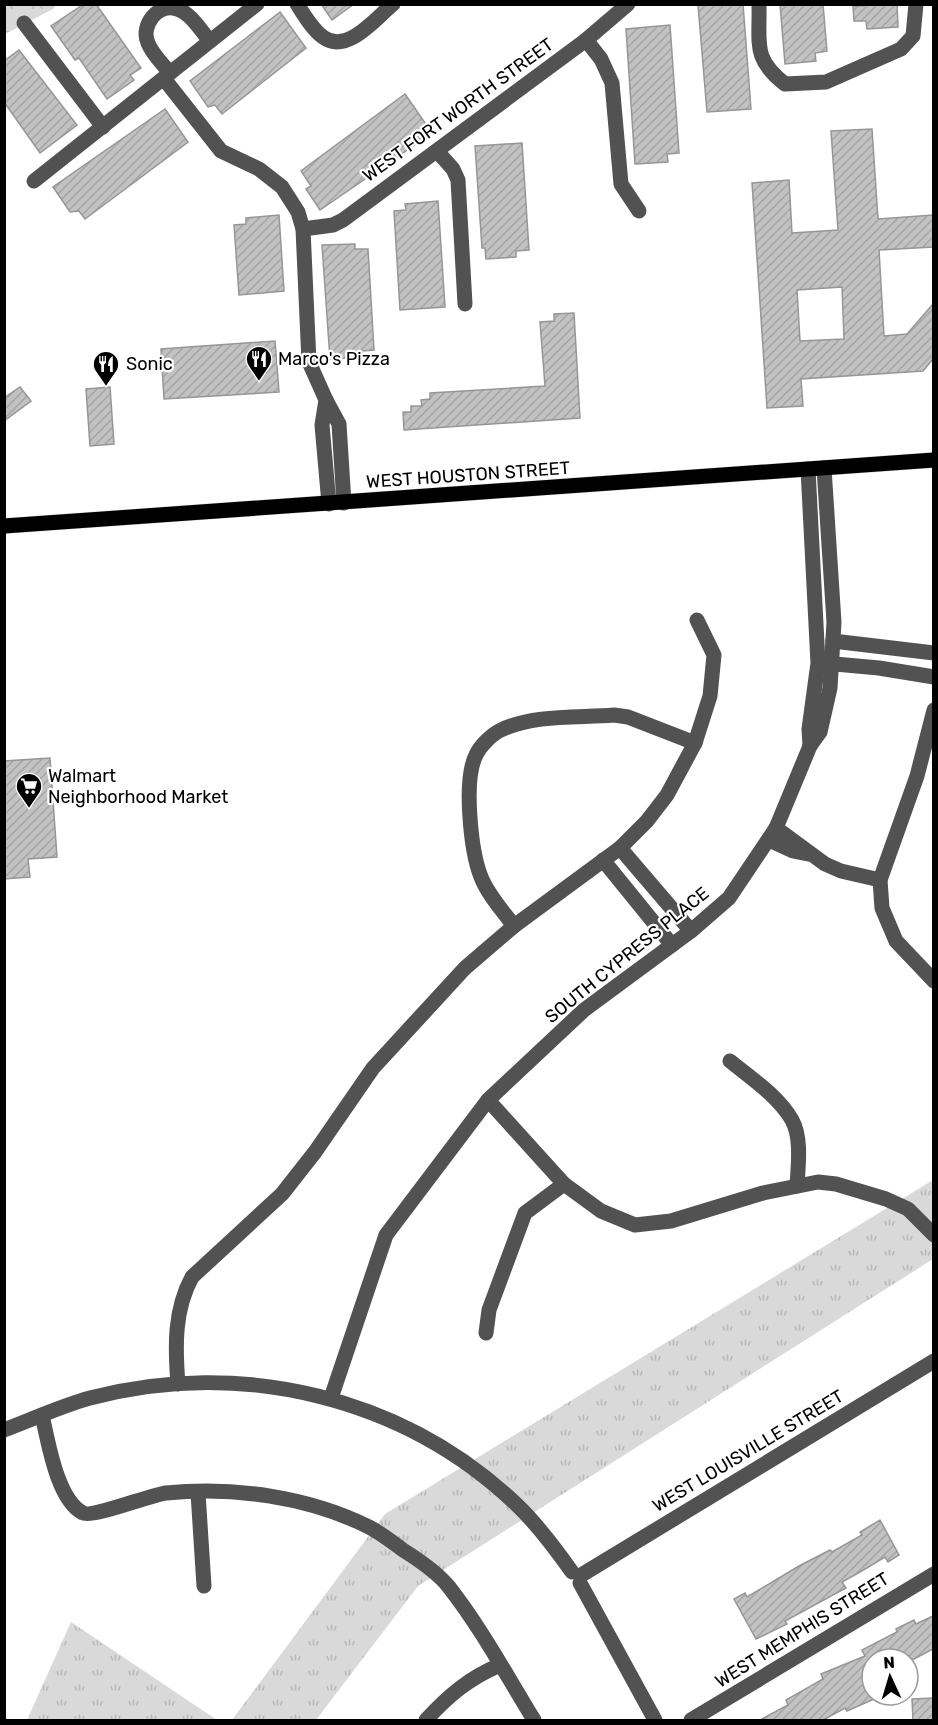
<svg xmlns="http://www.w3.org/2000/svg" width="938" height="1725" viewBox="0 0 938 1725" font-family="Rubik,sans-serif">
  <defs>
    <pattern id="grass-tufts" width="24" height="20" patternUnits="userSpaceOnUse" patternTransform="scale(1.5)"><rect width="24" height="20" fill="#d9d9d9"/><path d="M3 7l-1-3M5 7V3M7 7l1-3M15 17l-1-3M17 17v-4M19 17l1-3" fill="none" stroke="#b8b8b8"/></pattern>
    <pattern id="forest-crowns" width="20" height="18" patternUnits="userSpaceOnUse" patternTransform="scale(1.5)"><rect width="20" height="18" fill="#d9d9d9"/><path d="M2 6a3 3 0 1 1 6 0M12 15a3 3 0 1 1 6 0" fill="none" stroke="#b8b8b8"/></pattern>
    <pattern id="building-hatch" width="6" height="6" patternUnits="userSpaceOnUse" patternTransform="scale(1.5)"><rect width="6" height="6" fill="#c2c2c2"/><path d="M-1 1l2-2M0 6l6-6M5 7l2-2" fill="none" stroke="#a5a5a5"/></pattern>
  </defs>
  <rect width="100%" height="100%" fill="#fff"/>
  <!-- grass -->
  <g fill="url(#grass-tufts)">
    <polygon points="933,1180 933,1259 418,1586 316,1720 232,1720 385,1514"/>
    <polygon points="71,1622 217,1720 27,1720"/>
  </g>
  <!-- forest -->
  <polygon fill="url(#forest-crowns)" points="5,5 56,5 53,9 5,34"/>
  <!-- building -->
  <g fill="url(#building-hatch)" stroke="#969696" stroke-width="1.5" fill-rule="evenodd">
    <polygon points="84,4 96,4 141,68 130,75 134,80 107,99 79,58 75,60 51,26"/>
    <polygon points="321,4 354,4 332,20"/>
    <polygon points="743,4 751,109 707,112 698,5"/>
    <polygon points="780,4 823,4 827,51 815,53 816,61 785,64"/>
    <polygon points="897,4 898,27 867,29 866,21 854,21 853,6"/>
    <polygon points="280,12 306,48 222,114 215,105 208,107 190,81"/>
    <polygon points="670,25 679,153 667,154 668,162 635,164 626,29"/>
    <polygon points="19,50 77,125 40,153 4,102 4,61"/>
    <polygon points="405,94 432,133 320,210 306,189 311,186 301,171"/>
    <polygon points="165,109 188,142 85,219 79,211 70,212 53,187"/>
    <path d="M872,129L878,219L933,215V247L879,250L884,336L907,334L933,304V359L923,371L801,379L803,406L767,408L752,183L789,180L792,233L838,230L831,131ZM842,287L844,339L800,341L797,290Z"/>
    <polygon points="522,143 529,250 516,251 516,257 486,259 485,248 482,248 475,146"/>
    <polygon points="438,201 445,307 400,310 394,211 406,210 405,204"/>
    <polygon points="279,215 284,291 239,295 234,225 246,224 246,218"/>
    <polygon points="355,244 355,249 368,249 374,350 362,351 362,357 330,359 322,245"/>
    <polygon points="574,313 580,418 404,430 403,412 411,412 411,406 422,406 421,400 430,399 430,393 545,386 540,322 554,321 554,314"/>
    <polygon points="275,341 279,392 164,399 161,349"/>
    <polygon points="20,387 31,401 4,421 4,398"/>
    <polygon points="110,387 114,444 90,446 86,389"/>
    <polygon points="50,758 57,857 28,859 30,877 4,879 4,761"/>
    <polygon points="880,1520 899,1555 888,1562 885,1557 860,1572 842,1582 846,1588 785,1621 787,1624 756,1639 734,1599 745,1593 747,1597 799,1566 830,1550 832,1552 862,1535 860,1532"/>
    <polygon points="933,1616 933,1649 914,1659 872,1659 874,1699 847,1711 845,1708 823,1720 760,1720 788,1705 786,1700 823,1679 821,1674 865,1656 862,1650 897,1632 896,1629 914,1620 916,1624"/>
    <polygon points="933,1698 933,1720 913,1720 912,1699"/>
  </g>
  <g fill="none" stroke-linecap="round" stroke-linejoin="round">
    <!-- major casing -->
    <g stroke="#dbdbdb" stroke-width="16">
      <polyline id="major" points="4,526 934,460"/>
    </g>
    <!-- minor -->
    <g stroke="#525252" stroke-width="15">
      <path d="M297,4C304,15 313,30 323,37C347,55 376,18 393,4"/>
      <path d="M759,4C760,44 752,58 785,84L826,82L901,49L913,36L916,4"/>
      <polyline points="24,23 103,127"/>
      <polyline points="586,40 601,59 612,83 621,184 639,211"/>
      <path d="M170,73C163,64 152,54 148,43C140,26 158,2 177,9C191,13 201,31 210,41"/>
      <polyline points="165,80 221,151 259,169 282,187 298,212 303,229 309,362 326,400"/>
      <polyline points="437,151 453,169 458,180 465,304"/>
      <polyline points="34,181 257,4"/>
      <polyline points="303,229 333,225 343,220 586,40 628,4"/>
      <polyline points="808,469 818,663 809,729 810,746"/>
      <polyline points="329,504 322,425 326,400 339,424 344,503"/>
      <polyline points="833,641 934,653"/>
      <polyline points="824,663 879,668 934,677"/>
      <polyline points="934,710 917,776 880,880 882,908 896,941 934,981"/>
      <polyline points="776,828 825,864 841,871 880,880"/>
      <polyline points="769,840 793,851 808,854"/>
      <polyline points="620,848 691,931"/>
      <polyline points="603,860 672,945"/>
      <path d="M514,926C503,911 488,895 481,877C471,852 463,780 476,755C480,746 492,734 501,730C535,714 578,718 614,715L628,717L695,743"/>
      <path d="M730,1061C751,1078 778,1096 792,1120C802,1138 798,1166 797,1186"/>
      <polyline points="488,1100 564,1184 601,1211 635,1225 671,1221 763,1193 818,1182 836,1184 886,1199 908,1209 934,1235"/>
      <polyline points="486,1333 489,1310 525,1213 564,1184"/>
      <path d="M178,1384C175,1347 174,1310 192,1277L282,1194L315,1152L373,1068L465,968L514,926L620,848L647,821L667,795L695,743L710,696L714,655L697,620"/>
      <polyline points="331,1398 386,1235 488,1100 584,1010 691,931 729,898 776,828 810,746 820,732 830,688 834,622 824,468"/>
      <path d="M42,1415C48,1441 57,1500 83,1513C92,1518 150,1495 166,1493C233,1486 309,1497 369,1527C381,1533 392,1542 403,1550C419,1560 437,1572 449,1587C481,1628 507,1676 534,1720"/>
      <path d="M4,1430C33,1419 61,1406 90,1398C241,1358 404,1397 517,1505C538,1525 555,1548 572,1572"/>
      <polyline points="198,1493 204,1586"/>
      <polyline points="583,1574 934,1361"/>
      <polyline points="580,1583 655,1720"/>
      <path d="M426,1720C448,1696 469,1678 500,1665"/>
      <polyline points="691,1720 934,1574"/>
    </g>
    <!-- major -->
    <use href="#major" stroke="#000" stroke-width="15"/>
  </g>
  <!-- icons -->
  <defs>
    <g id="restaurant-pin" transform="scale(1.35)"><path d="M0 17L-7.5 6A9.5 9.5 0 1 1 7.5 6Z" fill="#000" stroke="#fff"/><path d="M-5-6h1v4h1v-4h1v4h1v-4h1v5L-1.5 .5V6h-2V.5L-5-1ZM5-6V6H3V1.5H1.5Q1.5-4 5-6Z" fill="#fff"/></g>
    <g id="supermarket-pin" transform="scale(1.35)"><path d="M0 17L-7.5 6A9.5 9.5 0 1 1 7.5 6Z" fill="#000" stroke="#fff"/><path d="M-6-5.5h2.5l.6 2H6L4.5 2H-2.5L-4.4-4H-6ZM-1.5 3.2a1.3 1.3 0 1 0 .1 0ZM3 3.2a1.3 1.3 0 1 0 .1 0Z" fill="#fff"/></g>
  </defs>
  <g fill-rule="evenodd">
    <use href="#restaurant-pin" x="259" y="359"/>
    <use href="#restaurant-pin" x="106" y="364"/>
    <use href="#supermarket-pin" x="29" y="786"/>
  </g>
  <g text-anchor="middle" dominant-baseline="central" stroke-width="4.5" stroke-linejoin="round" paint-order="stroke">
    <!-- street labels -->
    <g font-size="18" fill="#000" stroke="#fff">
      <text transform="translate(458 110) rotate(-36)">WEST FORT WORTH STREET</text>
      <text transform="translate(468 475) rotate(-4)">WEST HOUSTON STREET</text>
      <text transform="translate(627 955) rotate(-39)">SOUTH CYPRESS PLACE</text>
      <text transform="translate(748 1451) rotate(-31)">WEST LOUISVILLE STREET</text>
      <text transform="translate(802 1630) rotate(-32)">WEST MEMPHIS STREET</text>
    </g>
    <!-- poi labels -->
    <g font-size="18" fill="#000" stroke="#fff" text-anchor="start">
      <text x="278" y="359">Marco's Pizza</text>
      <text x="126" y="364">Sonic</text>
      <text x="48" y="776">Walmart<tspan x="48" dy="21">Neighborhood Market</tspan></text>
    </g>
  </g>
  <!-- border -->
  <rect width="938" height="1725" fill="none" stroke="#000000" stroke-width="12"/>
  <!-- north arrow -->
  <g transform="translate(890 1677) rotate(356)"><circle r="28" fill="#ffffff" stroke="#999999" stroke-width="1.5"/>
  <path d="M0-4.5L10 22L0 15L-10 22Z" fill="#000000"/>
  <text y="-9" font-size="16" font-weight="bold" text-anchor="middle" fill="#000000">N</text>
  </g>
</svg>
